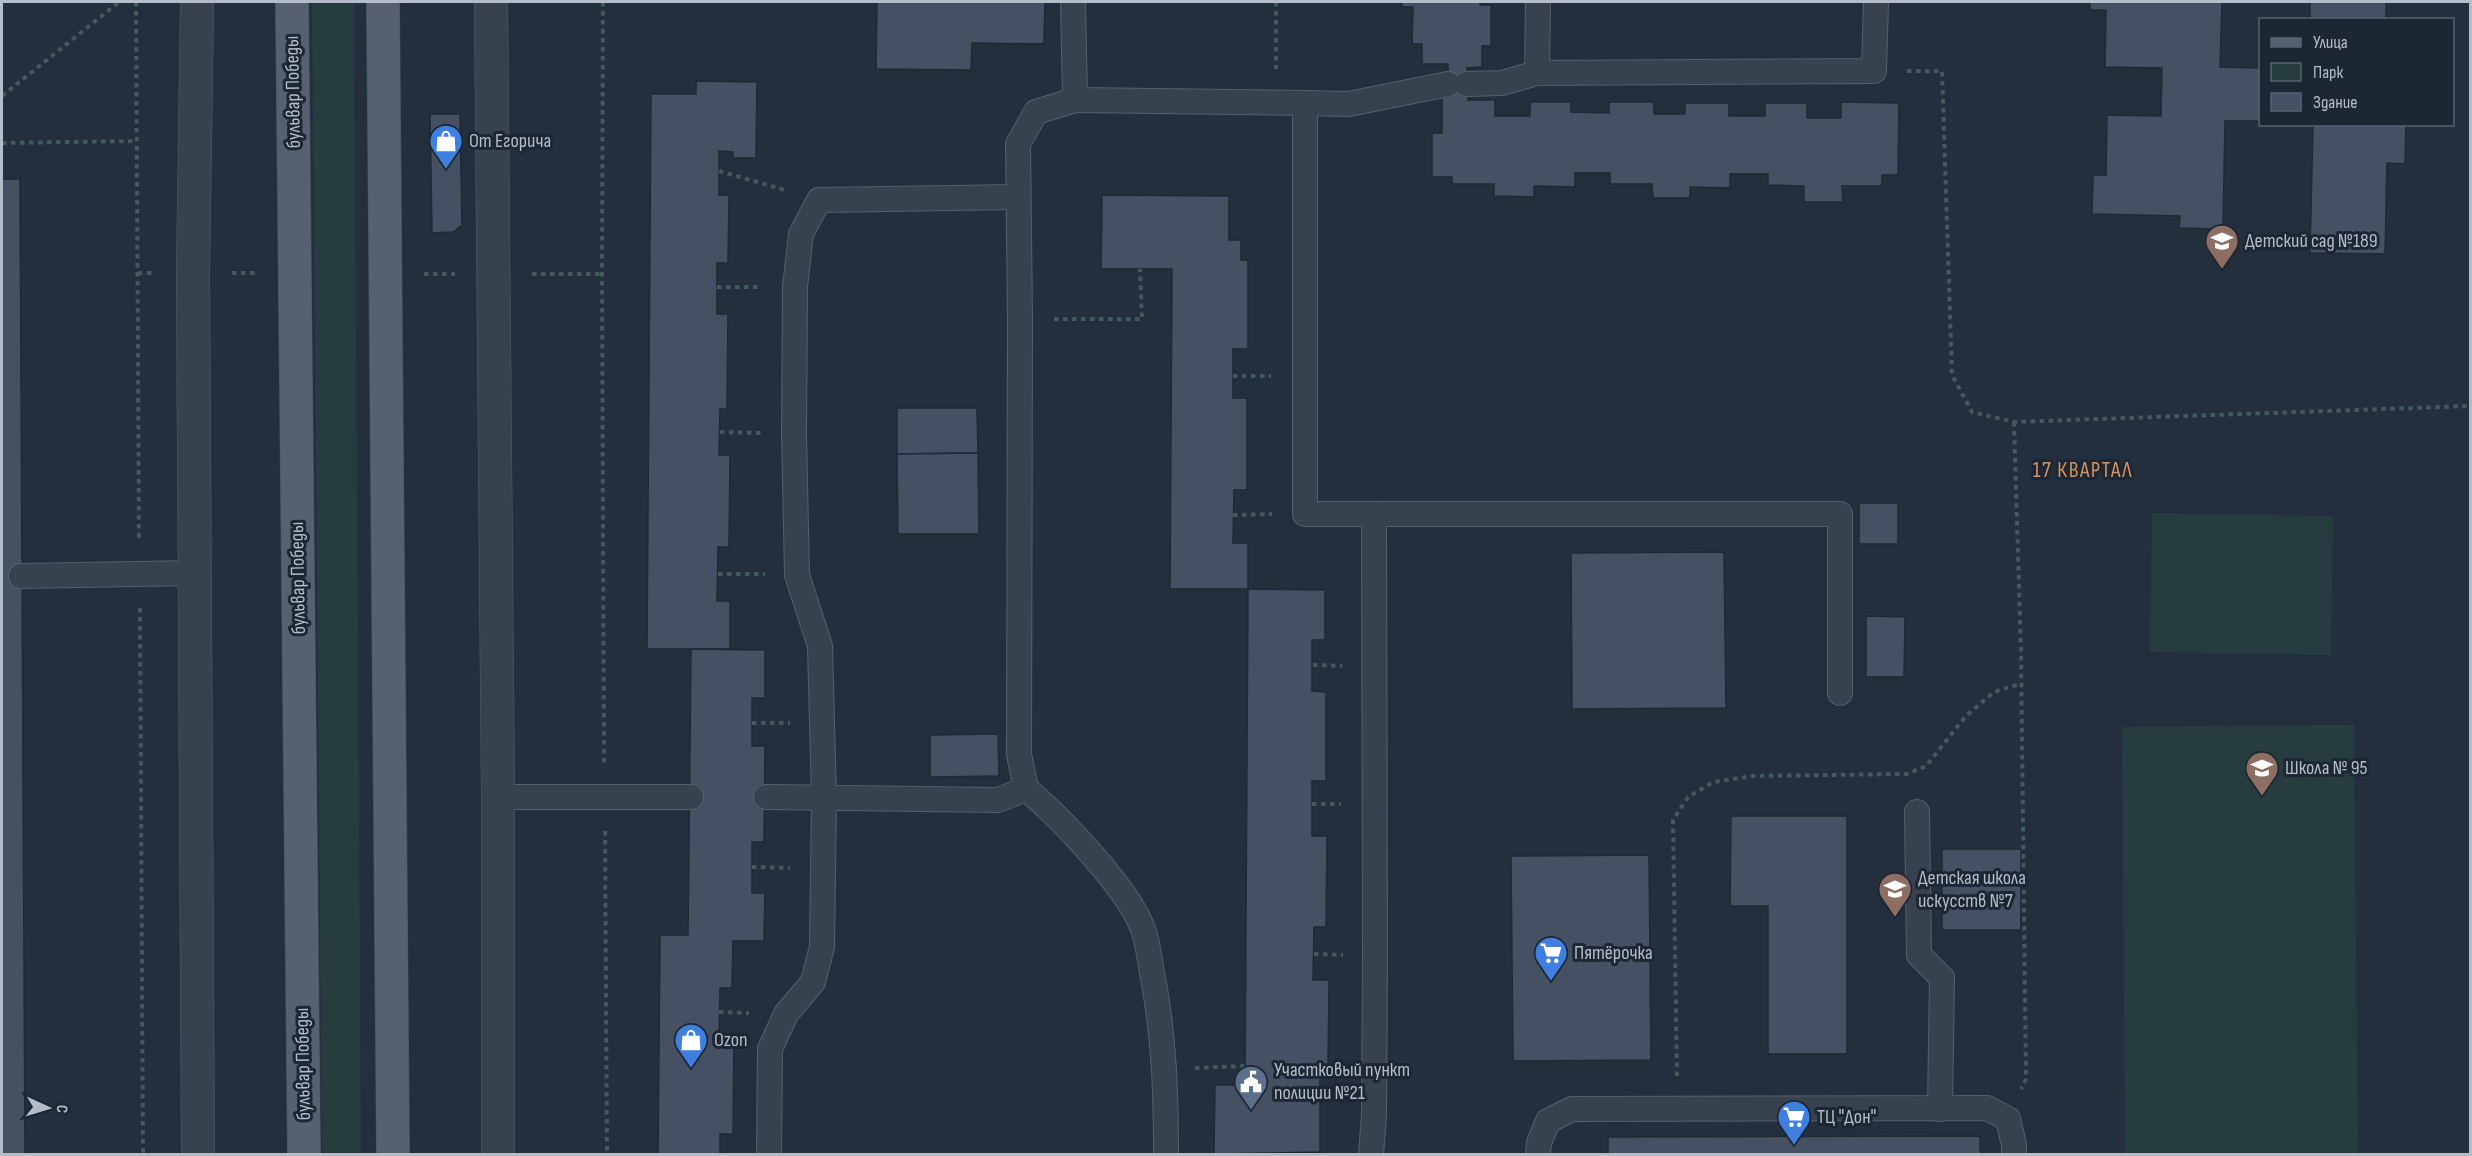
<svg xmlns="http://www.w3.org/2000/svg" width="2472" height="1156" viewBox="0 0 2472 1156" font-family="'Sofia Sans Condensed',sans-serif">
  <rect width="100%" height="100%" fill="#242f3e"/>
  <!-- green -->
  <g fill="#263c3f">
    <polygon points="312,2 354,2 361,1154 322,1154"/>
    <polygon points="2152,513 2333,516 2331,655 2150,652"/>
    <polygon points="2354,725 2358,1154 2125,1154 2122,727"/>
  </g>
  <!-- building -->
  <g fill="#455162" stroke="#1f2835" stroke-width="1.5">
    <polygon points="877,2 1045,2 1044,44 972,43 971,70 876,69"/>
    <polygon points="1402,2 1480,2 1480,5 1491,5 1491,46 1482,46 1482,67 1467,68 1468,100 1495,100 1495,116 1530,116 1530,102 1571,102 1571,112 1609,113 1609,102 1654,102 1654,114 1685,114 1685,103 1729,103 1729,116 1765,116 1765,103 1807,103 1807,118 1841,118 1841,102 1899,103 1898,175 1882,175 1882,186 1842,186 1843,202 1804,202 1804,186 1768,185 1768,174 1730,174 1730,188 1690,187 1690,198 1653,198 1652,184 1610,184 1610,173 1575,173 1575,187 1534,186 1534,197 1494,196 1494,184 1452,184 1452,177 1432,177 1432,133 1442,133 1442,97 1448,97 1448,64 1422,64 1422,44 1412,44 1413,7 1402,7"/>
    <polygon points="2090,2 2222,2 2220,67 2260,68 2260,121 2225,121 2223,229 2179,228 2180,216 2092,214 2093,175 2106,175 2107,115 2161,116 2162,68 2105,67 2106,10 2090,10"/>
    <rect x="2310" y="2" width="76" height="18"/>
    <polygon points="696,81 757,82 756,158 733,158 733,152 719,151 719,195 729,195 728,263 717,263 717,314 728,314 727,409 720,409 719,455 730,455 729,547 718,547 717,601 730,601 730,649 647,649 651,94 696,94"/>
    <polygon points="430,114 460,114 462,225 453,232 432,233"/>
    <polygon points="2313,124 2406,124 2405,164 2387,163 2385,254 2310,253"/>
    <polygon points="2,179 20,179 25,1154 2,1154"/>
    <polygon points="1102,195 1229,196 1229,240 1241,240 1241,260 1248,260 1248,349 1233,349 1233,398 1247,398 1247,490 1234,490 1233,543 1248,543 1248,589 1170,589 1172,269 1101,269"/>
    <polygon points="897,408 977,408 978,453 897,454"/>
    <polygon points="978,453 979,534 898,534 897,454"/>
    <rect x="1859" y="503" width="39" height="41"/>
    <polygon points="1724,552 1726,708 1572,709 1571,553"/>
    <polygon points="1248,589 1325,590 1325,640 1312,640 1312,691 1326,692 1326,781 1312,781 1312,836 1327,836 1326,927 1314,927 1313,980 1329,980 1328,1071 1320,1071 1320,1152 1214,1154 1215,1085 1245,1085"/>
    <polygon points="1866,616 1905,617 1904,677 1866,677"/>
    <polygon points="691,649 765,650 765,698 752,698 752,746 765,746 764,842 752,842 752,893 765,893 764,941 733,941 732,988 720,988 719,1039 734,1040 733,1134 720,1134 720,1154 658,1154 660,935 688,935"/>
    <polygon points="998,734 999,776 930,777 930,735"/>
    <polygon points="1731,816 1847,816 1847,1054 1768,1054 1768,906 1730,906"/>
    <rect x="1942" y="849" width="79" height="81"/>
    <polygon points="1649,855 1651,1060 1513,1061 1511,856"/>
    <polygon points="1980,1136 1980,1154 1608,1154 1608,1137"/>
  </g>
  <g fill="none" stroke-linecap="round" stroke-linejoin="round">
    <!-- service casing -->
    <g stroke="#565f6c" stroke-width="26">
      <g id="service">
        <polyline points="1073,2 1075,100"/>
        <polyline points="1538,2 1537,73 1874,71 1876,2"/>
        <polyline points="1467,84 1502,83 1537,73"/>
        <polyline points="1374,514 1840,514 1840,693"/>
        <polyline points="21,576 195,573"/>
        <polyline points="498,797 691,797"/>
        <polyline points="766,797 998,800 1026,789"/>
        <polyline points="1917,812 1919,955 1942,978 1940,1109"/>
        <polyline points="769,1154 770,1049 786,1014 813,982 822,947 824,797 820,646 797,575 794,433 795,287 801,234 819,200 1017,197"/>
        <path d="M1166,1154C1166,1093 1164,1033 1152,973C1150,959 1148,945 1144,932C1131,891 1060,817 1026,789L1019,754L1020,319L1018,144L1036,112L1075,100L1305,103"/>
        <polyline points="1371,1154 1374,1115 1375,956 1374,514 1305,514 1305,103 1349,104 1448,84"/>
        <polyline points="1538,1154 1539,1143 1548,1121 1572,1109 1987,1108 2008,1119 2014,1145 2014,1154"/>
      </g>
    </g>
    <!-- minor casing -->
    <g stroke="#565f6c" stroke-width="34">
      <g id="minor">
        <polyline points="197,2 193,273 198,1154"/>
        <polyline points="491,2 498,797 498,1154"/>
      </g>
    </g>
    <!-- primary casing -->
    <g stroke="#414a57" stroke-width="34">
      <g id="primary">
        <polyline points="292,2 304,1154"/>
        <polyline points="383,2 393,1154"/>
      </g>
    </g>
    <!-- path -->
    <g stroke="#44595c" stroke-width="4" stroke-dasharray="4.5 4.5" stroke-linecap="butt">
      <polyline points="136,2 139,541"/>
      <polyline points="603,2 602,274 604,764"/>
      <polyline points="1276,2 1276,69"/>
      <polyline points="1907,71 1942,71 1952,375 1972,412 2014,422 2470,406"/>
      <polyline points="2,96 119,2"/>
      <polyline points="2,143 137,141"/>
      <polyline points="719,171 788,191"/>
      <polyline points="138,273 155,273"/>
      <polyline points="232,273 257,273"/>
      <polyline points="424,274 455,274"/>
      <polyline points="532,274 602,274"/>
      <polyline points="717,287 761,287"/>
      <polyline points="1054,319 1142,319 1140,269"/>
      <polyline points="1233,376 1271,376"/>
      <polyline points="2014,422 2021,653 2026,1079 2021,1089"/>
      <polyline points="720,432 761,433"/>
      <polyline points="1233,515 1272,514"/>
      <polyline points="718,574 765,574"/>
      <polyline points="140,608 143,1154"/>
      <polyline points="1313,665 1342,666"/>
      <polyline points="752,723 790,723"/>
      <polyline points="1312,804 1341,804"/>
      <polyline points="605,831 607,1154"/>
      <polyline points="752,867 790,868"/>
      <polyline points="1314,954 1343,955"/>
      <polyline points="719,1012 749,1013"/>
      <polyline points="1195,1068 1245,1066"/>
      <polyline points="1677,1076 1673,820 1688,797 1713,782 1753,776 1907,774 1926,766 1966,716 1994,692 2020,684"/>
    </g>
    <!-- service -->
    <use href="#service" stroke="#38414e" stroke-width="24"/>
    <!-- minor -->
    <use href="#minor" stroke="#38414e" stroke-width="33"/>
    <!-- primary -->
    <use href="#primary" stroke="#56606e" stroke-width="33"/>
  </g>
  <!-- icons -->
  <defs>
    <g id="shop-pin" transform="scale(1.725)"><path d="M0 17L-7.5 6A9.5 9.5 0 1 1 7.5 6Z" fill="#3f7fe0" stroke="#1d2633"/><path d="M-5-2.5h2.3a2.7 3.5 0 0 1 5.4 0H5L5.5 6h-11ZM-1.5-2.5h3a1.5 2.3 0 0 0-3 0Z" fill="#fff"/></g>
    <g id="school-pin" transform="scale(1.725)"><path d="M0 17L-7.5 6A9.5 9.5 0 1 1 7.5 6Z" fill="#8d6e63" stroke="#1d2633"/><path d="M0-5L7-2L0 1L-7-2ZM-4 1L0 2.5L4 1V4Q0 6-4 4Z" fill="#fff"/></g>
    <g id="supermarket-pin" transform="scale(1.725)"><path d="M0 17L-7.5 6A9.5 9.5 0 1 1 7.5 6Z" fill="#3f7fe0" stroke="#1d2633"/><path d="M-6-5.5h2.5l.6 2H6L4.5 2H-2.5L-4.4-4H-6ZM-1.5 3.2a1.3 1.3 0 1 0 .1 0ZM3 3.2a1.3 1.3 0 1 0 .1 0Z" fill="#fff"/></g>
    <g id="civic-pin" transform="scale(1.725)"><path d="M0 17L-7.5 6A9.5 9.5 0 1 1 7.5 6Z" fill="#5c6f8a" stroke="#1d2633"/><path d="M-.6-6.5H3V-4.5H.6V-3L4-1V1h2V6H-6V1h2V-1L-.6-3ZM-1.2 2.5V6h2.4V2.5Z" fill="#fff"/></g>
  </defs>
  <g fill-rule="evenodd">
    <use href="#shop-pin" x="446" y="141"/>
    <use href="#school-pin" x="2222" y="241"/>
    <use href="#school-pin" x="2262" y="768"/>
    <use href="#school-pin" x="1895" y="889"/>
    <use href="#supermarket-pin" x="1551" y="953"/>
    <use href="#shop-pin" x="691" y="1040"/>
    <use href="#civic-pin" x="1251" y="1082"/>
    <use href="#supermarket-pin" x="1794" y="1117"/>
  </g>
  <g text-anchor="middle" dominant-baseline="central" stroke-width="6" stroke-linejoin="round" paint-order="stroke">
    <!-- street labels -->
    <g font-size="20" fill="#b4bcc9" stroke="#1d2633">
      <text transform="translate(293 92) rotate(-91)">бульвар Победы</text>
      <text transform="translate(298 578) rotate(-91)">бульвар Победы</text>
      <text transform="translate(303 1064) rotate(-91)">бульвар Победы</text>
    </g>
    <!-- poi labels -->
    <g font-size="20" fill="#b4bcc9" stroke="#1d2633" text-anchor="start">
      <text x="469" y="141">От Егорича</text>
      <text x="2245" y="241">Детский сад №189</text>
      <text x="2285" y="768">Школа № 95</text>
      <text x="1918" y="878">Детская школа<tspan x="1918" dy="23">искусств №7</tspan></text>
      <text x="1574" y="953">Пятёрочка</text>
      <text x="714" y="1040">Ozon</text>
      <text x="1274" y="1070">Участковый пункт<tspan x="1274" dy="23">полиции №21</tspan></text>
      <text x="1817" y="1117">ТЦ "Дон"</text>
    </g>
    <!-- quarter labels -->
    <g font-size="22" letter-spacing="1.5" fill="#d59563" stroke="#1d2633">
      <text x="2083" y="470">17 КВАРТАЛ</text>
    </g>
  </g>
  <!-- border -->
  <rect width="2472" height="1156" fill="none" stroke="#b4bcc9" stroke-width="6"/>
  <!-- legend -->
  <rect x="2259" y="18" width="195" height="108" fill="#1d2633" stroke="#59626f" stroke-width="1.5"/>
  <rect x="2271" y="38" width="30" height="9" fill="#56606e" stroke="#59626f" stroke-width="1.5"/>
  <text x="2313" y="48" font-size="18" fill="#b4bcc9">Улица</text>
  <rect x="2271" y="63" width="30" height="18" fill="#263c3f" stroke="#59626f" stroke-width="1.5"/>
  <text x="2313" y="78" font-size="18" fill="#b4bcc9">Парк</text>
  <rect x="2271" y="93" width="30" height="18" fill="#455162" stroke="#59626f" stroke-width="1.5"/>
  <text x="2313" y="108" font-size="18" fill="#b4bcc9">Здание</text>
  <!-- north arrow -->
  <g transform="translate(48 1108) rotate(94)" stroke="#1d2633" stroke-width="4.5" paint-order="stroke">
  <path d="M0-4.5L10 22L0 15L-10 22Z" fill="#b4bcc9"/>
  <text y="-9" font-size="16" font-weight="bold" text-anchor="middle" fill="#b4bcc9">С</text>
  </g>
</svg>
